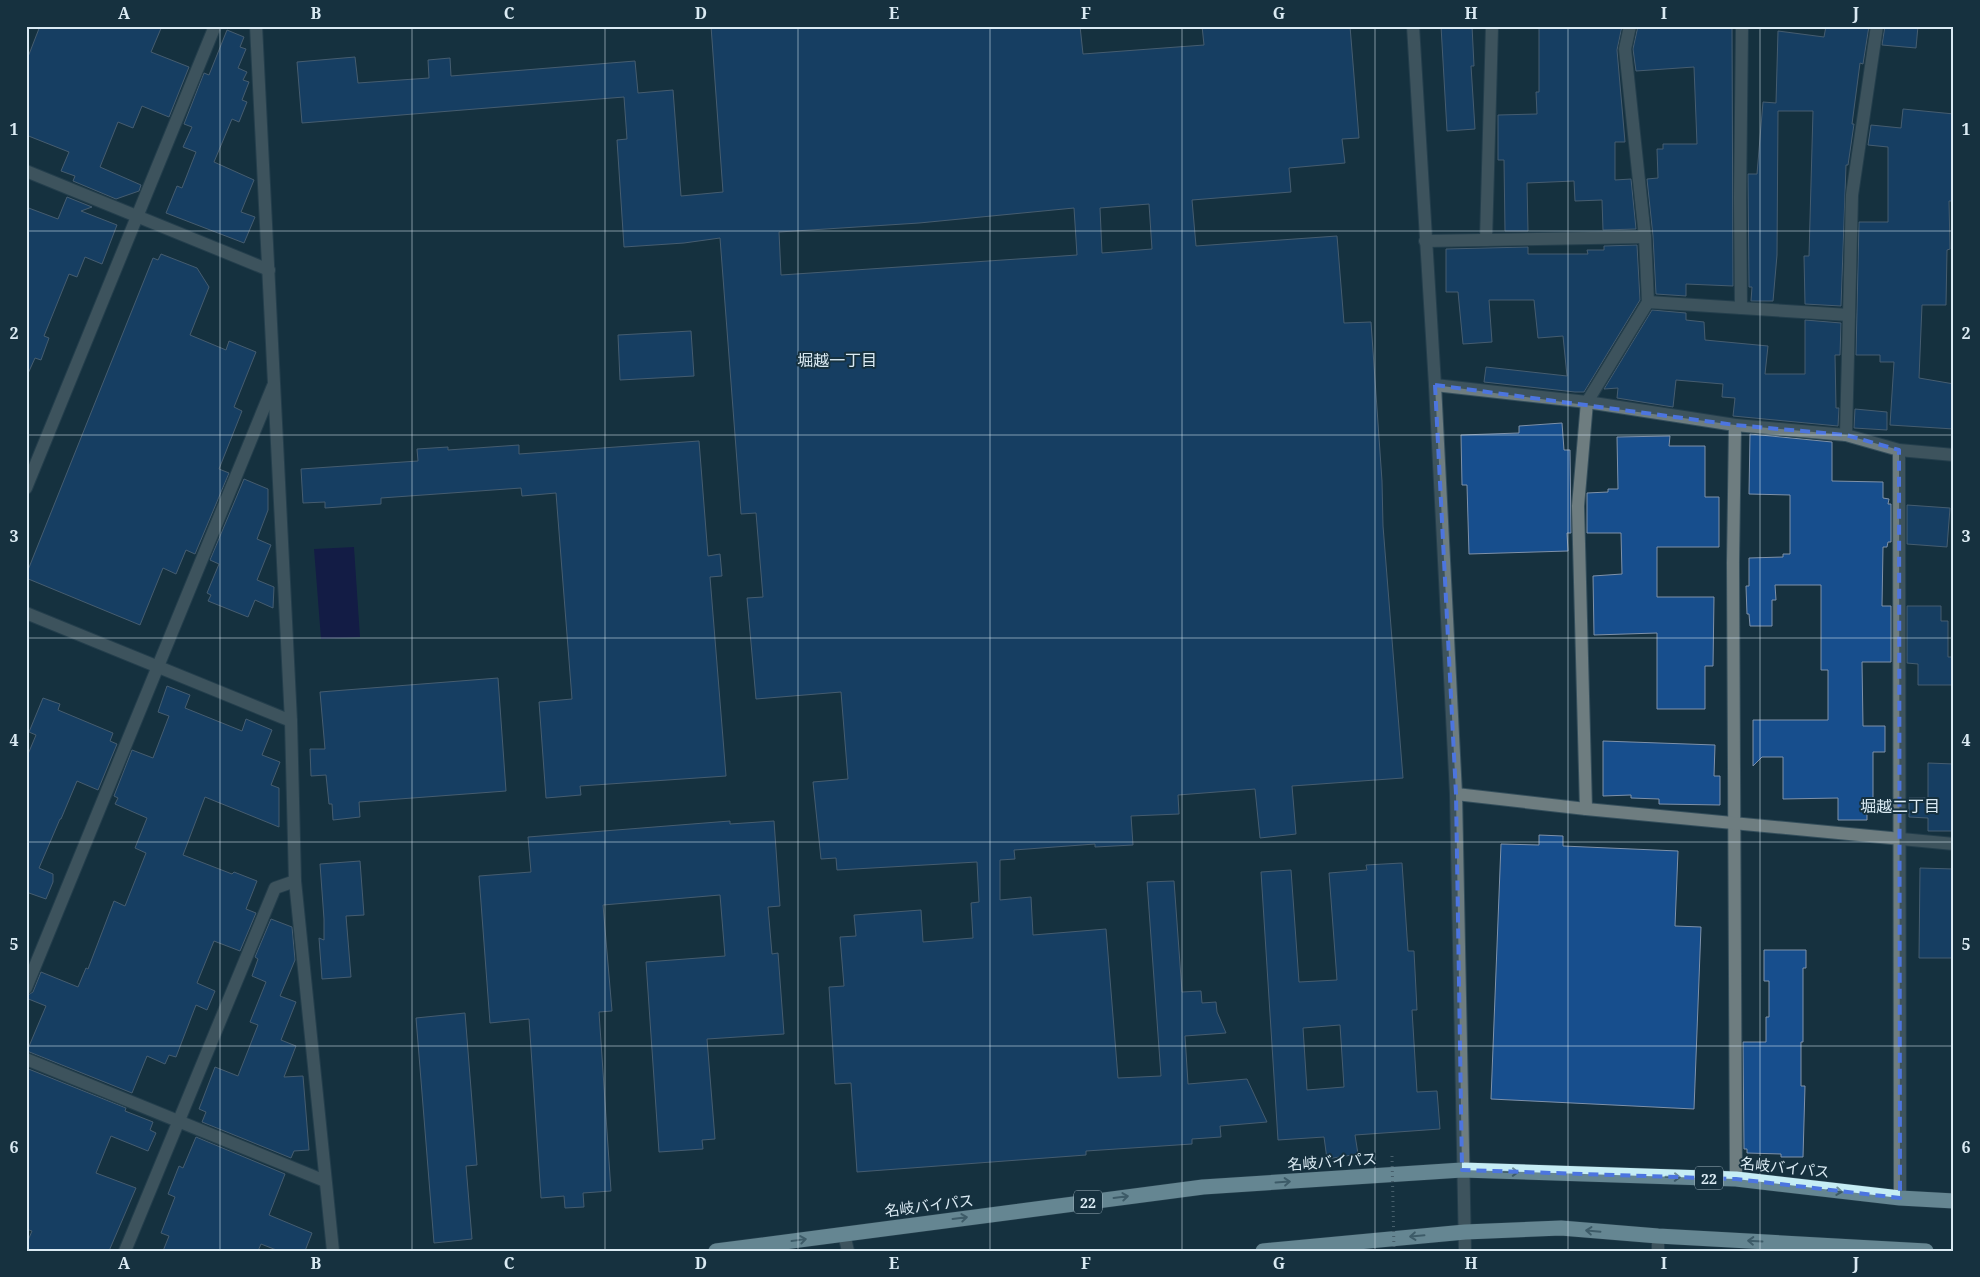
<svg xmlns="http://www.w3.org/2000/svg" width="1980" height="1277" viewBox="0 0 1980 1277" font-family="'Noto Serif','Noto Sans JP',serif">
  <rect width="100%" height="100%" fill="#16313f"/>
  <!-- water -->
  <polygon fill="#10044c" points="354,547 360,637 321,639 314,549"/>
  <!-- building -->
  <g fill="#174e8d" stroke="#7e91a9" fill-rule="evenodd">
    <polygon points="40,26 162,26 151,52 189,67 169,117 142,106 133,128 118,122 100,167 141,185 139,191 116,199 73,181 75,176 61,171 69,152 26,135 26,62"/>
    <path d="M711,26H1080L1083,54L1204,45L1202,26H1350L1359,138L1342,139L1345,163L1289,168L1291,192L1192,200L1196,246L1337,236L1344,323L1371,322L1382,481L1383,526L1403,778L1292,786L1296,834L1260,838L1255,789L1178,795L1179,814L1131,816L1133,845L1095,847V844L1014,850L1015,859L1000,860V900L1031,897L1033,935L1106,929L1118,1078L1161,1076L1147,882L1174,881L1182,992L1201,991L1202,1003L1216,1002L1217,1012L1226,1033L1185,1036L1188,1084L1247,1079L1267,1122L1220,1126L1221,1137L1192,1139V1144L1086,1151V1155L857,1172L851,1083L835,1084L829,987L844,986L840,937L856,936L854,915L921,910L923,942L973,938L971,903L979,902L977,862L837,870L836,858L821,859L813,782L848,779L841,692L756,699L747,598L763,597L756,513L741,514L720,238L684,243L624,247L617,140L627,139L624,97L302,123L297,62L355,57L358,83L429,78L428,60L450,58L451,76L635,61L638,93L673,90L681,196L723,192ZM1149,204L1152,249L1102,253L1100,208ZM1074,208L1077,255L781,275L779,232L919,223Z"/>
    <polygon points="1441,26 1472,26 1474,66 1471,66 1475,129 1447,131"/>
    <polygon points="1539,26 1622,26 1617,50 1625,142 1615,142 1615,180 1631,179 1636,229 1603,230 1602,200 1575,201 1574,181 1527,183 1528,231 1505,231 1504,160 1498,160 1498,115 1537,114 1536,92 1539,92"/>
    <polygon points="1638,26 1732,26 1733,286 1686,284 1686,296 1656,294 1653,236 1647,179 1658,178 1657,149 1663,149 1663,144 1697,144 1694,67 1636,71 1633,49"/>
    <polygon points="1826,26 1869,26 1863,64 1860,63 1852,124 1854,124 1848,165 1846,165 1841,306 1805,304 1804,256 1809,256 1813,111 1778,111 1777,255 1773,301 1751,301 1752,287 1749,287 1748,174 1757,174 1763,102 1776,103 1778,31 1824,37"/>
    <polygon points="1885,26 1918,26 1916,48 1882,45"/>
    <polygon points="227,30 244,37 240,47 246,49 238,68 247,72 243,80 249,82 242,100 247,102 239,122 232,119 214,162 254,180 241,212 255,217 244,243 166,213 177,186 182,188 196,152 183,147 192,127 184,124 204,73 209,75"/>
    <polygon points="1903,109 1954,114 1954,201 1949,201 1950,249 1947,250 1946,305 1922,305 1919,378 1954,384 1954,429 1890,425 1894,362 1880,362 1880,355 1856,355 1859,222 1888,222 1888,147 1868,145 1871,125 1901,128"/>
    <polygon points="67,197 92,207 81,211 117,225 102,264 85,257 77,277 69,274 44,336 49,338 41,360 35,358 26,378 26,207 58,219"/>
    <polygon points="1637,245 1640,300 1584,392 1575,392 1484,382 1486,367 1567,376 1563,336 1538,338 1534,300 1489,300 1492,342 1463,344 1458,292 1446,292 1446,249 1528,247 1528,254 1588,254 1587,250 1604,250 1604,246"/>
    <polygon points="161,254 197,268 209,287 190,335 226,350 229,341 256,352 234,407 242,411 219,469 229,473 195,554 186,550 176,574 163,568 140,625 26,578 26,575 153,258 158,260"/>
    <polygon points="1652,310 1686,313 1686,320 1704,322 1705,340 1768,346 1765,374 1805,374 1805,320 1841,323 1840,355 1835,355 1836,408 1839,408 1838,426 1733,416 1735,398 1722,397 1723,384 1676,380 1673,407 1617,398 1618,388 1604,389"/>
    <polygon points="691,331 694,376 620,380 618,335"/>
    <polygon points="1855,409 1887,412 1887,430 1854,428"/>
    <polygon points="1562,423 1564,450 1570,450 1571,533 1567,533 1568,551 1469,554 1467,485 1462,485 1461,435 1519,433 1519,426"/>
    <polygon points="1750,434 1832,442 1832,481 1883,482 1883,498 1889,499 1888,504 1891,504 1891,542 1888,542 1887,547 1883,547 1882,606 1891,606 1891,662 1862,662 1863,726 1885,726 1885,752 1873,752 1873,812 1867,812 1867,820 1838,820 1838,798 1783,799 1783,757 1762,757 1753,766 1753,720 1828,720 1828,670 1821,670 1821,585 1775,585 1776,600 1772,600 1772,626 1750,626 1749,614 1747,614 1746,586 1749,586 1749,558 1783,557 1783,554 1790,554 1790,495 1749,494"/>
    <polygon points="1670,436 1669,446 1705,446 1705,497 1719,497 1719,547 1657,547 1657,597 1714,597 1713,666 1705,666 1705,709 1657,709 1657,633 1594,635 1593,576 1622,574 1621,533 1587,533 1587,493 1608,492 1608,489 1618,489 1617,437"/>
    <polygon points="699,441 708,556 720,554 722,576 710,577 726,776 580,786 581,795 546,798 539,702 572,699 556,493 522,496 521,488 381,498 381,504 325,508 325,502 303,503 301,469 418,461 417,449 448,447 448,450 519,445 519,454"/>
    <polygon points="244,479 268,489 268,510 257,539 271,545 257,580 274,587 273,608 255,600 248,617 208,601 211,595 207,593 219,564 210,560"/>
    <polygon points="1907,505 1950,508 1947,547 1907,544"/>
    <polygon points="1907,606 1941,606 1941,621 1948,621 1948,657 1954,657 1954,685 1918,685 1918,664 1907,663"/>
    <polygon points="498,678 506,791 359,802 360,817 333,820 332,804 329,804 326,775 311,776 310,749 325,749 320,692"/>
    <polygon points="167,686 190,695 185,708 242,731 246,719 272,730 262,755 280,762 271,785 279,788 279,827 205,797 183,855 232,874 234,872 257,881 246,909 256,913 240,951 214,941 197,983 215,991 207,1010 196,1005 176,1057 169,1055 165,1064 147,1056 132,1093 27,1051 46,1006 26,998 26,996 33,992 41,972 78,987 86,968 88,969 114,901 125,906 146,853 135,848 147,818 115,804 118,798 114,796 132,750 153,758 169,716 158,712"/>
    <polygon points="43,698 60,704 58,710 113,733 110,741 117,744 98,790 77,781 61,819 60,819 39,868 53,874 53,882 46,899 29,893 26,898 26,759 36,735 29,732"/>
    <polygon points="1603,741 1715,745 1714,776 1720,776 1720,805 1659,804 1659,799 1631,798 1631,795 1603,796"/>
    <polygon points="1928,763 1954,764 1954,831 1928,831 1928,818 1909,817 1909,798 1928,798"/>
    <polygon points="730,821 730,824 774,821 780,906 768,907 772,954 778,953 784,1034 707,1039 715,1139 702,1140 703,1149 659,1152 646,962 725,956 720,895 603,905 612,1011 599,1012 611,1191 583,1193 584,1207 565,1208 564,1196 541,1198 529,1019 490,1023 479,876 531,872 528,837"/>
    <polygon points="1539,835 1563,836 1563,846 1678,851 1675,926 1701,927 1694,1109 1491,1099 1501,844 1539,845"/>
    <polygon points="360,861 364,915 346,916 351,977 322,979 319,938 324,940 324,919 320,864"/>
    <path d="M1402,863L1408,951H1414L1417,1010H1412L1417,1092L1437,1091L1440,1129L1355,1135L1358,1154L1327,1159L1324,1137L1278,1140L1261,872L1291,870L1299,982L1337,980L1329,873L1367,870L1366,865ZM1340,1025L1344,1087L1307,1090L1303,1028Z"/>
    <polygon points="1920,868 1954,869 1954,958 1919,958"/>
    <polygon points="271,919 292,927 295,960 280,996 296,1002 281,1040 296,1046 284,1077 303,1076 309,1150 294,1151 291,1158 202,1122 206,1112 199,1109 215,1067 238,1076 258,1025 250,1022 266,982 252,976 258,959 255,957"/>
    <polygon points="1764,950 1806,950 1806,968 1803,968 1803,1042 1801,1042 1801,1086 1805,1086 1803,1157 1781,1157 1781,1154 1747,1153 1747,1149 1744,1149 1743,1042 1766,1042 1766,1017 1769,1017 1769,981 1764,981"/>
    <polygon points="465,1013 477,1165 466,1166 472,1239 434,1243 416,1018"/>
    <polygon points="26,1068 126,1108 125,1111 153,1122 150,1130 156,1133 148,1151 111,1136 96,1173 136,1188 109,1251 26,1251 26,1245 32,1231 26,1229"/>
    <polygon points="196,1137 285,1174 269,1215 312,1233 305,1251 279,1251 261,1244 258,1251 163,1251 169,1236 161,1233 175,1197 168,1194 179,1166 183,1168"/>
  </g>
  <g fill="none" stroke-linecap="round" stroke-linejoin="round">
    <!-- minor casing -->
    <g stroke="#354f5c" stroke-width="14">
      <g id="minor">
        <polyline points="256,26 291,721 295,881 333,1251"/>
        <polyline points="1413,26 1435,385 1456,794 1465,1251"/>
        <polyline points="26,171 269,270"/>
        <polyline points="1486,240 1492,26"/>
        <polyline points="1425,241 1645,237"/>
        <polyline points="1648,302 1849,315"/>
        <polyline points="1741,308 1740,198 1742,26"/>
        <polyline points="1435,385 1587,402 1735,425 1846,435 1899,450 1954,455"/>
        <polyline points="1735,425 1733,563 1736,1179"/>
        <polyline points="1846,435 1852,195 1877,26"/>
        <polyline points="1899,450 1900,1198"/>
        <polyline points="26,488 215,26"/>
        <polyline points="26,613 291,721"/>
        <polyline points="1456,794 1586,809 1954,844"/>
        <polyline points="1586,809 1578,506 1587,402 1648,302 1645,237 1625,49 1630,26"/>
        <polyline points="26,988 273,386"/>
        <polyline points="26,1059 325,1181"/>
        <polyline points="844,1234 848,1251"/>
        <polyline points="125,1251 275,888 295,881"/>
        <polyline points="1658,1251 1658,1236"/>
      </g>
    </g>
    <!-- highway casing -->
    <g stroke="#354f5c" stroke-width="16">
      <g id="highway">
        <polyline points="716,1251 1203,1187 1462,1170 1736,1179 1900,1198 1954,1201"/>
        <polyline points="1263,1251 1465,1232 1561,1228 1658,1236 1926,1251"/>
      </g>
    </g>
    <!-- minor -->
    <use href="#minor" stroke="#6e7d80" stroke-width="12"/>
    <!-- highway -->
    <use href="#highway" stroke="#c6edf5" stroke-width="15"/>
    <!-- path-bridge -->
    <polyline stroke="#8095a1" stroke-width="3" stroke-dasharray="1 4" stroke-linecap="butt" points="1392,1156 1394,1251"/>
  </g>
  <!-- one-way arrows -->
  <defs><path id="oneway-shaft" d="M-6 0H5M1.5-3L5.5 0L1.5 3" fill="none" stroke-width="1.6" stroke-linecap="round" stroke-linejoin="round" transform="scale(1.25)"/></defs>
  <g stroke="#6e8f9a">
    <use href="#oneway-shaft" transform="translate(1511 1172) rotate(2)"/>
    <use href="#oneway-shaft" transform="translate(1673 1177) rotate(2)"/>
    <use href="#oneway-shaft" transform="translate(1283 1182) rotate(-4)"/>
    <use href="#oneway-shaft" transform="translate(1835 1191) rotate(7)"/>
    <use href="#oneway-shaft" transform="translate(1121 1197) rotate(-7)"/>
    <use href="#oneway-shaft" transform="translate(960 1218) rotate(-7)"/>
    <use href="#oneway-shaft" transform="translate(1593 1231) rotate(-175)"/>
    <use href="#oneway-shaft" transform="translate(1417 1236) rotate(175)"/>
    <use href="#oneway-shaft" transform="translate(799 1240) rotate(-8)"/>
    <use href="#oneway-shaft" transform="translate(1755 1241) rotate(-177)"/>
  </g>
  <!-- marked area -->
  <path d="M0 0H1980V1277H0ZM1435,385L1735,425L1846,435L1899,450L1900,1198L1736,1179L1462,1170L1456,794Z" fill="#16313f" fill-opacity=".55" fill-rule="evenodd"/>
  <path fill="none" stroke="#4c75df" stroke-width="4" stroke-dasharray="10 6" stroke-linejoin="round" d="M1435,385L1735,425L1846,435L1899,450L1900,1198L1736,1179L1462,1170L1456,794Z"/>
  <!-- grid -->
  <path fill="none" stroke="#daeaf3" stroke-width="1" stroke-opacity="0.55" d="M220,26V1251M412,26V1251M605,26V1251M798,26V1251M990,26V1251M1182,26V1251M1375,26V1251M1568,26V1251M1760,26V1251M26,231H1954M26,435H1954M26,638H1954M26,842H1954M26,1046H1954"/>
  <g text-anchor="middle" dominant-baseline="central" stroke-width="4" stroke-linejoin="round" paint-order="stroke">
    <!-- shield labels -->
    <g fill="#16313f" stroke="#9fb2bd" stroke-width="1">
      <rect x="1695" y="1166.5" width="28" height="23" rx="4"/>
      <rect x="1074" y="1190.5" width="28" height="23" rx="4"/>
    </g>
    <g font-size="14" font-weight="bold" fill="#daeaf3">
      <text x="1709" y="1178">22</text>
      <text x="1088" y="1202">22</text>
    </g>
    <!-- street labels -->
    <g font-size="15" fill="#daeaf3" stroke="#16313f">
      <text transform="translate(1332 1161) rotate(-4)">名岐バイパス</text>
      <text transform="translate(1785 1167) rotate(6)">名岐バイパス</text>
      <text transform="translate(929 1205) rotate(-7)">名岐バイパス</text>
    </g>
    <!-- neighbourhood labels -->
    <g font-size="16" fill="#daeaf3" stroke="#16313f">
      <text x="837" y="360">堀越一丁目</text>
      <text x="1900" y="806">堀越二丁目</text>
    </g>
  </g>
  <!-- border -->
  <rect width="1980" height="1277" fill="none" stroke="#16313f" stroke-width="55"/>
  <rect x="28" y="28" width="1924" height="1222" fill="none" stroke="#daeaf3" stroke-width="2"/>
  <g font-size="16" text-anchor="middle" font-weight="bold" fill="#daeaf3">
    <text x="124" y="19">A</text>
    <text x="316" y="19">B</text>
    <text x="509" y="19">C</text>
    <text x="701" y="19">D</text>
    <text x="894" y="19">E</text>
    <text x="1086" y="19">F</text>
    <text x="1279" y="19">G</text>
    <text x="1471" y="19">H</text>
    <text x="1664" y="19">I</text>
    <text x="1856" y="19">J</text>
    <text x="14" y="135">1</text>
    <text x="1966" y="135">1</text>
    <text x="14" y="339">2</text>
    <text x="1966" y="339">2</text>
    <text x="14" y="542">3</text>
    <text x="1966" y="542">3</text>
    <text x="14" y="746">4</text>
    <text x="1966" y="746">4</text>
    <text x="14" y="950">5</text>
    <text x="1966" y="950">5</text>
    <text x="14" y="1153">6</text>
    <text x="1966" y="1153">6</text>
    <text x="124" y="1269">A</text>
    <text x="316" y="1269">B</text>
    <text x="509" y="1269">C</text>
    <text x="701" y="1269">D</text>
    <text x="894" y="1269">E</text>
    <text x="1086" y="1269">F</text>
    <text x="1279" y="1269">G</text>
    <text x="1471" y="1269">H</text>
    <text x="1664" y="1269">I</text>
    <text x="1856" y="1269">J</text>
  </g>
</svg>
